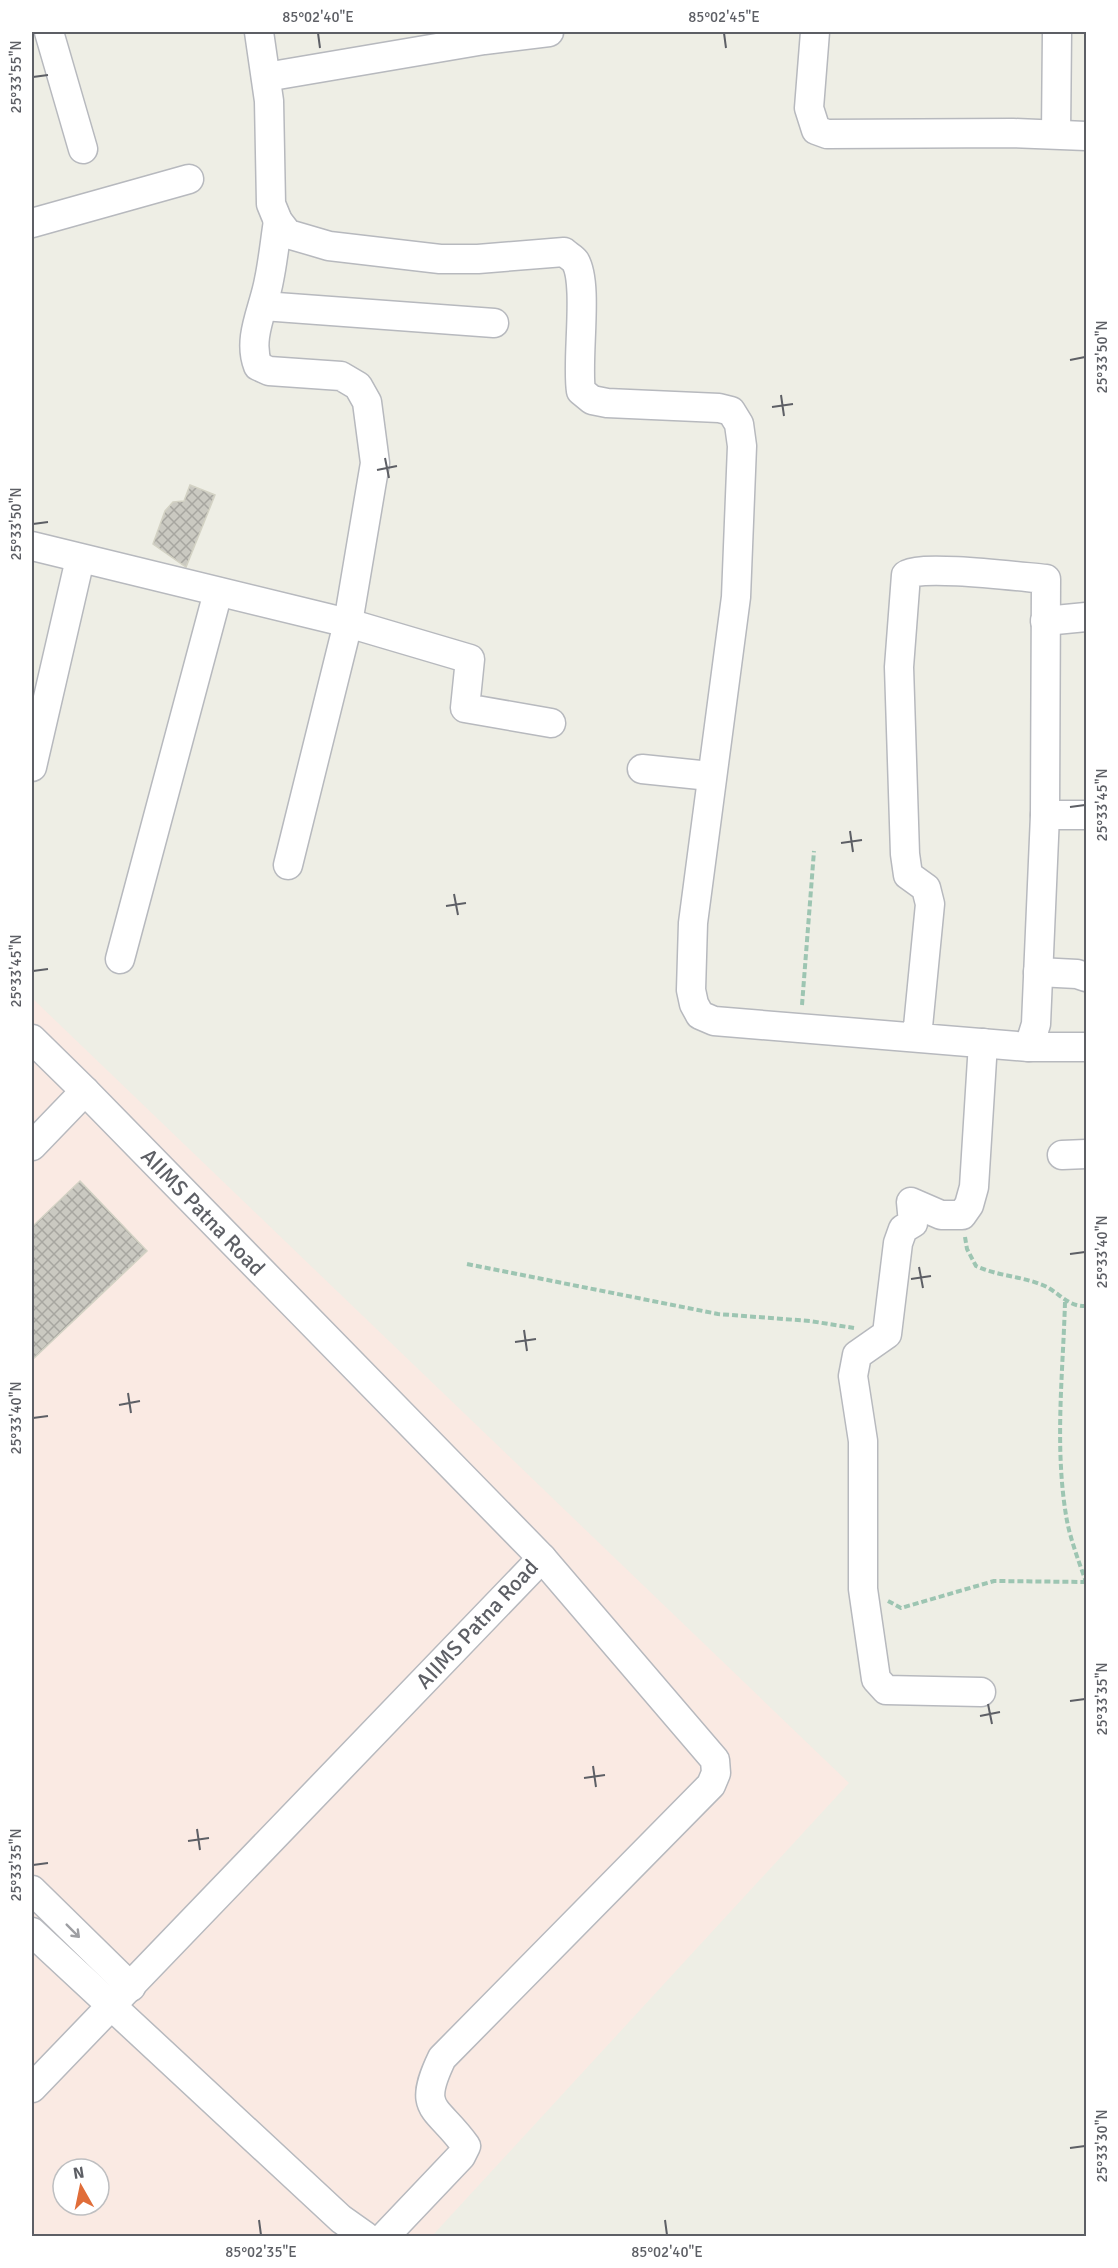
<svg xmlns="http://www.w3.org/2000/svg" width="1118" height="2268" viewBox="0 0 1118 2268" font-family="Signika,sans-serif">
  <defs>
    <pattern id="building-cross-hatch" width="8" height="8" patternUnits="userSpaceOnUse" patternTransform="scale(1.5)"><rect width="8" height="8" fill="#cac9c1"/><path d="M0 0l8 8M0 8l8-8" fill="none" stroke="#a7a6a0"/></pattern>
  </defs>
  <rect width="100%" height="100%" fill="#eeeee5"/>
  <!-- medical -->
  <path fill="#faeae3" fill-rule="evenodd" d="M32,998L849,1783L432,2236H32ZM63,2169H99V2205H63Z"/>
  <!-- building -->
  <g fill="url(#building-cross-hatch)" stroke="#d3d2c4" stroke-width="1.5">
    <polygon points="190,485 215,495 186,567 153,544 165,511 173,502 184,501"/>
    <polygon points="80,1181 147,1251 32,1360 32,1227"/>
  </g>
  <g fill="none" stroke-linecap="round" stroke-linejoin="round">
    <!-- minor casing -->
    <g stroke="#b7b9be" stroke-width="31">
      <g id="minor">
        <polyline points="49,32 83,149"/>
        <path d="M259,32L269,101L271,204L278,221L288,234L329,246L440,259H478L564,252C567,255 573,258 575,261C589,283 576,361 581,391L592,400L607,403L719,408L731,411L739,424L742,446L736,597L693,923L691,990L694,1004L700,1015L714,1021L1029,1047L1036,1024L1045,815L1046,579C1022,577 919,564 906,575L899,667L905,854L908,875L926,888L930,904L917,1037"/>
        <polyline points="815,32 809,108 816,130 827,134 1013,133 1086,136"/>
        <polyline points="266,77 484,40 549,32"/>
        <polyline points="1056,134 1057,32"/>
        <path d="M278,221C275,240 273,261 269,280C264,309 247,338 258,366L269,371L341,376L358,386L367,402L375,463L348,623L288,865"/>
        <polyline points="32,223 189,179"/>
        <polyline points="263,306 494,323"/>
        <polyline points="32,546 348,623 470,659 465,708 551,723"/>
        <polyline points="1045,621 1086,617"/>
        <polyline points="32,767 80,559"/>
        <polyline points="642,769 710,776"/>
        <polyline points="1045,815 1086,815"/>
        <polyline points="120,959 218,592"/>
        <polyline points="1038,972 1077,974 1086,977"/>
        <polyline points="32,1039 85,1091"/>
        <polyline points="1029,1047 1086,1047"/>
        <polyline points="32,1146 85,1091 542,1558 32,2088"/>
        <polyline points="1062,1155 1086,1154"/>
        <polyline points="981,1692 886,1690 876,1679 863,1589 863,1441 853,1376 857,1355 887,1334 898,1243 903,1229 913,1223 911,1202 941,1215 962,1215 969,1205 974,1187 983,1043"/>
        <polyline points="32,1890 131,1987"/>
        <polyline points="32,1932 341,2219 365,2236"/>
        <path d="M385,2236L461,2156L466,2146C437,2105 416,2112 442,2058L711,1785L716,1773L715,1760L542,1558"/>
      </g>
    </g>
    <!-- path -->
    <g stroke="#9dc5b2" stroke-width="4" stroke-dasharray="6 3" stroke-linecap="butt">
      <polyline points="802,1005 814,851"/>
      <path d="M965,1237L967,1249L976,1266C998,1276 1019,1276 1040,1284C1058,1290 1066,1307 1086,1306"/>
      <polyline points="467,1264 718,1314 810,1321 854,1328"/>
      <path d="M1065,1302C1063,1374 1054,1449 1067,1521C1071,1541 1079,1562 1086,1582"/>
      <polyline points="888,1601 901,1608 994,1581 1086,1582"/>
    </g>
    <!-- minor -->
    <use href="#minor" stroke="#fff" stroke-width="28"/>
  </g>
  <!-- one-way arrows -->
  <defs><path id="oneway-shaft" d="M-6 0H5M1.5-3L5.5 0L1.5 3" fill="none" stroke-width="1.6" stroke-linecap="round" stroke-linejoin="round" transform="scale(1.5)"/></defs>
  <use stroke="#9e9fa3" href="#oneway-shaft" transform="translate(73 1931) rotate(45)"/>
  <!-- ticks -->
  <path fill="none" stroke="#5d5f65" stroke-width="2" d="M318,33L320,48M724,33L726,48M33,77L48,75M1070,360L1085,357M781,395L784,416M772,407L793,404M385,458L389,478M377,470L397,466M33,524L48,522M1070,807L1085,805M850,831L853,852M841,843L862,840M454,894L458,915M446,906L466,903M33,971L48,969M1070,1254L1085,1252M919,1267L923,1288M911,1279L931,1276M524,1330L527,1351M515,1342L536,1339M128,1393L131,1413M119,1405L140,1401M33,1418L48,1416M1070,1701L1085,1699M988,1704L992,1724M980,1716L1000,1712M593,1766L596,1787M584,1778L605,1775M197,1829L200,1850M188,1841L209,1838M33,1865L48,1863M1070,2148L1085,2146M259,2220L261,2235M665,2220L667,2235"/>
  <g text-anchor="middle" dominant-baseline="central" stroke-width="6" stroke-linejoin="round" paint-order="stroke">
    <!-- street labels -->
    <g font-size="22" fill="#5d5f65" stroke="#fff">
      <text transform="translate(203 1212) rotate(46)">AIIMS Patna Road</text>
      <text transform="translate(477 1624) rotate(-47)">AIIMS Patna Road</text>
    </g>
  </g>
  <!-- border -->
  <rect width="1118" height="2268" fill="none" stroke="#ffffff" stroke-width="66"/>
  <!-- north arrow -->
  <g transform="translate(81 2187) rotate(351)"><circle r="28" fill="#ffffff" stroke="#bebfc1" stroke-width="1.5"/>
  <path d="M0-4.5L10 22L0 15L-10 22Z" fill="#e06d39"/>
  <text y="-9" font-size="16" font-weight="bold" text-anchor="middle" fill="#5d5f65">N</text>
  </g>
  <rect x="33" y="33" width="1052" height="2202" fill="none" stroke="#5d5f65" stroke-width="2"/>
  <g font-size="15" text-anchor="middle" fill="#5d5f65">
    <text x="318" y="22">85°02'40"E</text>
    <text x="724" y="22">85°02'45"E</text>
    <text transform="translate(16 77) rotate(-90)" y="5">25°33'55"N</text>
    <text transform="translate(1102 357) rotate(-90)" y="5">25°33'50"N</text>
    <text transform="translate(16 524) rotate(-90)" y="5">25°33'50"N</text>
    <text transform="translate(1102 805) rotate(-90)" y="5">25°33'45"N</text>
    <text transform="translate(16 971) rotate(-90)" y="5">25°33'45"N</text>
    <text transform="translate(1102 1252) rotate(-90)" y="5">25°33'40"N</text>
    <text transform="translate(16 1418) rotate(-90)" y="5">25°33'40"N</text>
    <text transform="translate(1102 1699) rotate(-90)" y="5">25°33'35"N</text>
    <text transform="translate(16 1865) rotate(-90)" y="5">25°33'35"N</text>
    <text transform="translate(1102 2146) rotate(-90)" y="5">25°33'30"N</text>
    <text x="261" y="2257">85°02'35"E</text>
    <text x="667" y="2257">85°02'40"E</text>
  </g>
</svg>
